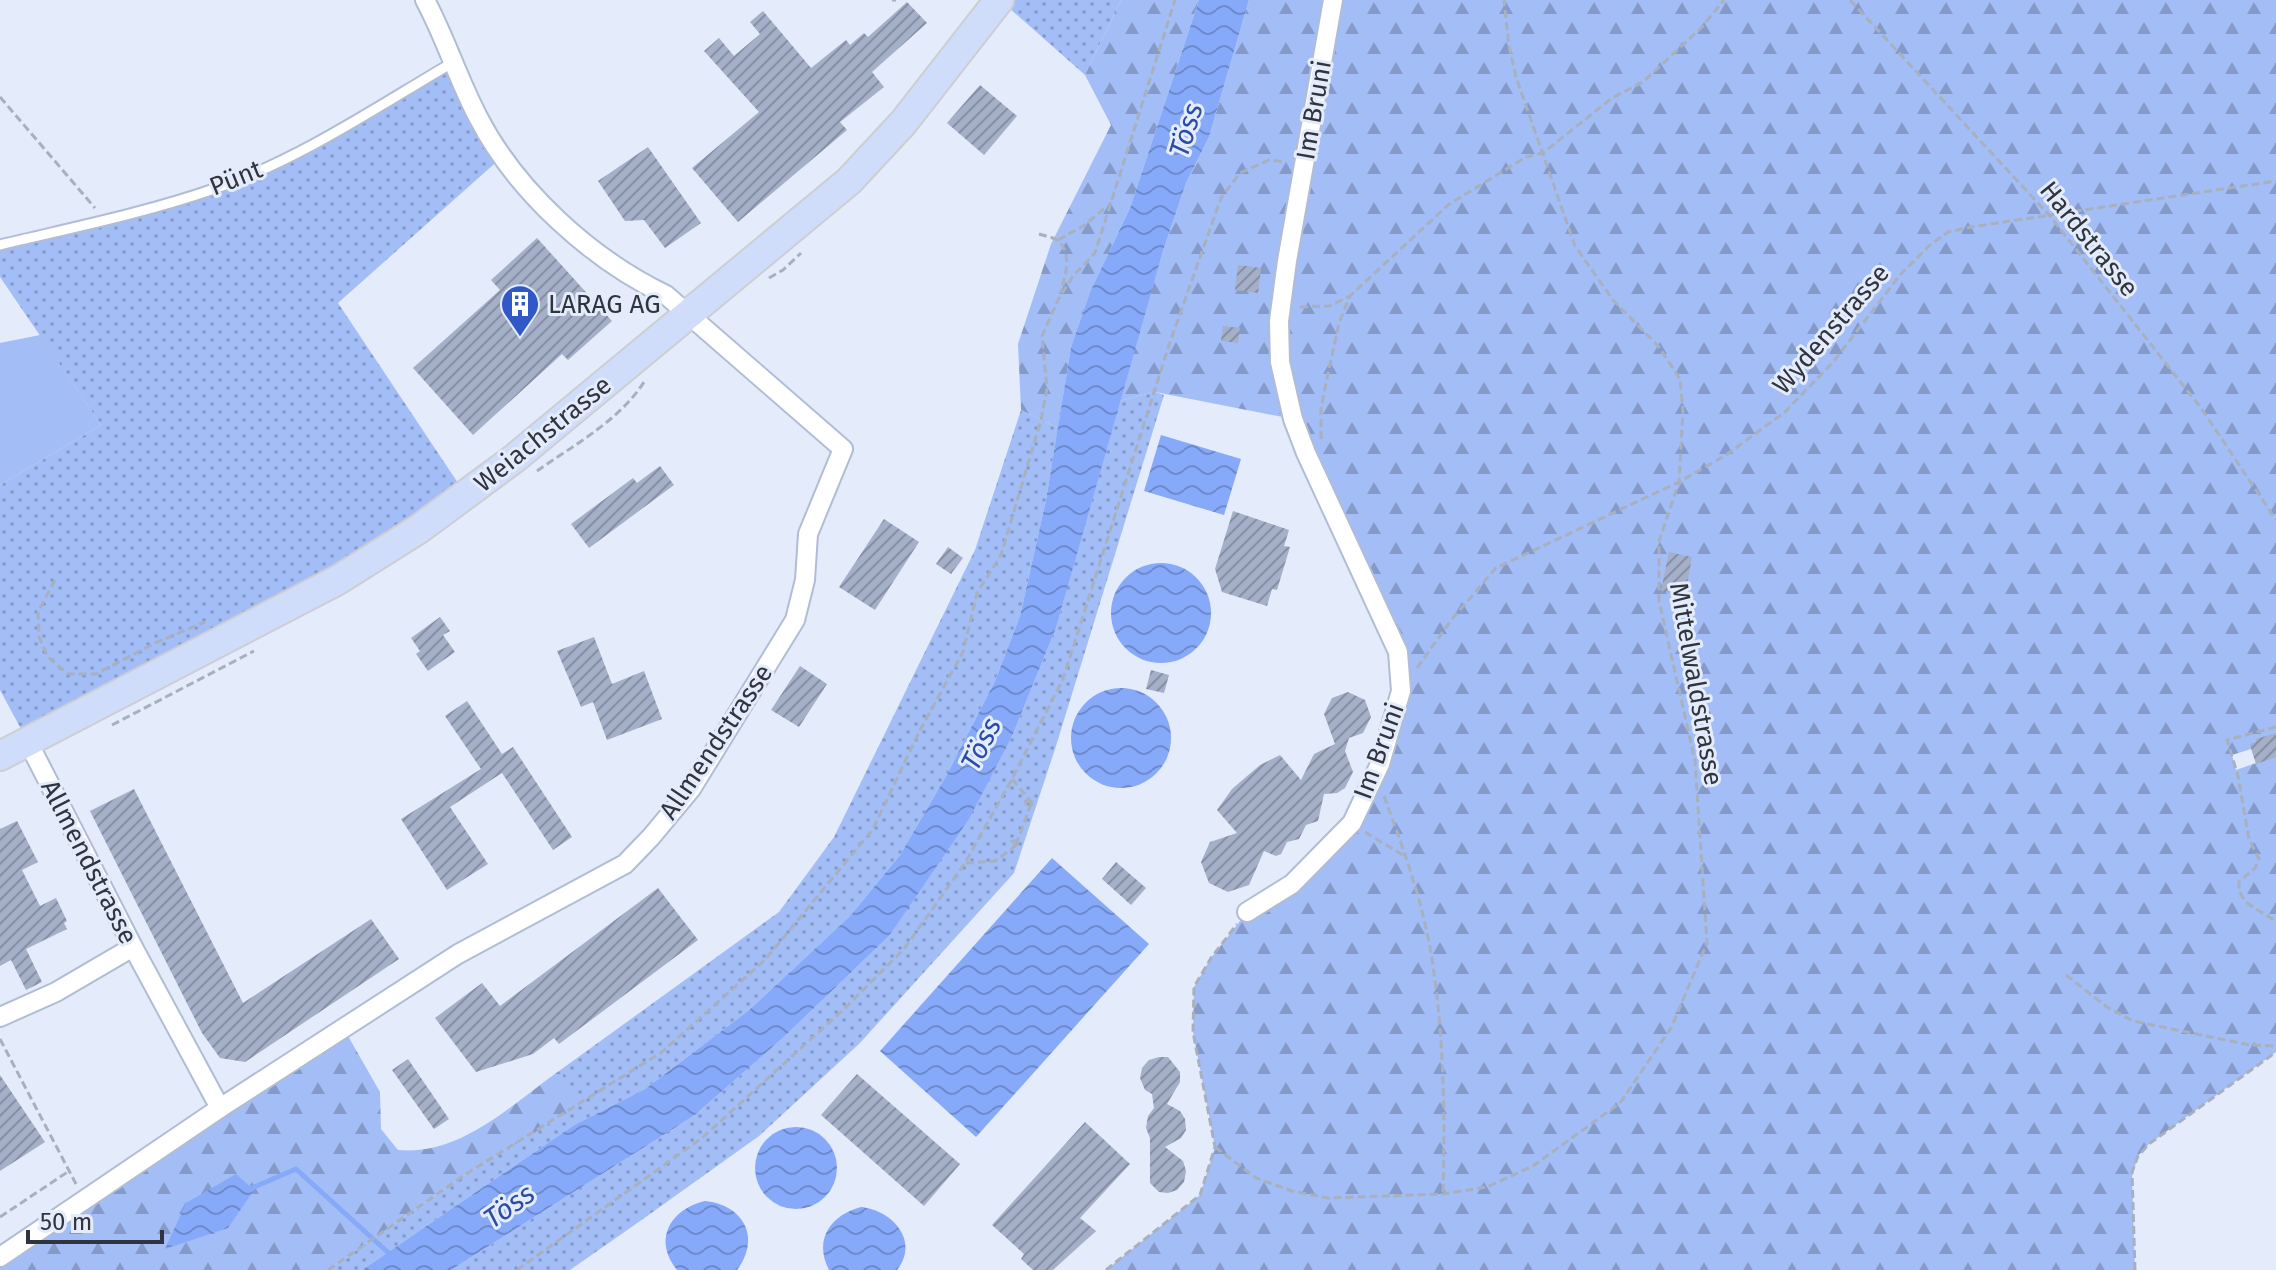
<svg xmlns="http://www.w3.org/2000/svg" width="2276" height="1270" viewBox="0 0 2276 1270" font-family="'Fira Sans',sans-serif">
  <defs>
    <pattern id="grass-dots" width="8" height="8" patternUnits="userSpaceOnUse" patternTransform="scale(2)"><rect width="8" height="8" fill="#a3bdf6"/><path d="M2 2h.1M6 6h.1" fill="none" stroke="#859ac9" stroke-width="1.8" stroke-linecap="round"/></pattern>
    <pattern id="forest-firs" width="22" height="20" patternUnits="userSpaceOnUse" patternTransform="scale(2)"><rect width="22" height="20" fill="#a3bdf6"/><path d="M5 1l3.5 6h-7zM16 11l3.5 6h-7z" fill="#859ac9"/></pattern>
    <pattern id="water-waves" width="16" height="10" patternUnits="userSpaceOnUse" patternTransform="scale(2)"><rect width="16" height="10" fill="#86a9fa"/><path d="M0 5q4-4 8 0t8 0" fill="none" stroke="#6e8acc"/></pattern>
    <pattern id="building-hatch" width="6" height="6" patternUnits="userSpaceOnUse" patternTransform="scale(2)"><rect width="6" height="6" fill="#a4afc8"/><path d="M-1 1l2-2M0 6l6-6M5 7l2-2" fill="none" stroke="#868fa4"/></pattern>
  </defs>
  <rect width="100%" height="100%" fill="#e4ecfb"/>
  <!-- grass -->
  <g fill="url(#grass-dots)">
    <polygon points="1000,0 1121,0 1085,75"/>
    <polygon points="452,63 502,157 338,303 466,495 28,742 0,690 0,485 101,425 0,277 0,245 215,189 306,149"/>
    <polygon points="1155,392 1164,395 1056,746 1014,873 860,1043 759,1136 643,1219 570,1270 451,1270 695,1115 785,1036 889,936 1013,734 1056,628 1119,401"/>
    <polygon points="1021,410 1058,428 1046,500 1020,616 995,681 946,776 900,855 850,916 749,1010 645,1089 574,1125 362,1270 328,1270 466,1174 581,1104 559,1071 779,912 834,837 975,550"/>
  </g>
  <!-- forest -->
  <g fill="url(#forest-firs)" fill-rule="evenodd">
    <polygon points="1121,0 1199,0 1130,208 1090,292 1071,347 1058,428 1021,410 1018,344 1051,244 1111,125 1085,75"/>
    <path d="M1249,0H2276V1052L2149,1144L2138,1156L2132,1177L2135,1270H1106L1200,1195L1215,1147L1193,1032L1194,987L1211,958L1247,912L1352,823L1401,691L1398,652L1293,419L1155,392L1119,401L1163,251L1186,183L1209,137ZM2251,749L2256,763L2236,770L2232,755Z"/>
    <path d="M348,1036L380,1092L381,1129L398,1150C460,1156 511,1105 559,1071L582,1104L466,1174L328,1270H0V1257L220,1108Z"/>
  </g>
  <!-- pitch -->
  <polygon fill="#a3bdf6" points="40,335 101,425 0,485 0,343"/>
  <!-- water -->
  <g fill="url(#water-waves)">
    <polygon points="1199,0 1249,0 1209,137 1186,183 1163,251 1056,628 1013,734 969,819 889,936 785,1036 695,1115 451,1270 362,1270 574,1125 645,1089 749,1010 850,916 900,855 946,776 995,681 1020,616 1046,500 1071,347 1090,292 1130,208"/>
    <polygon points="1161,435 1241,459 1224,515 1144,491"/>
    <circle cx="1161" cy="613" r="50"/>
    <circle cx="1121" cy="738" r="50"/>
    <polygon points="1052,858 1149,944 976,1137 880,1051"/>
    <circle cx="796" cy="1168" r="41"/>
    <polygon points="236,1174 254,1190 228,1228 165,1249 186,1203"/>
    <path d="M705,1201C744,1205 761,1238 737,1270H677C652,1239 671,1209 705,1201Z"/>
    <path d="M861,1207C892,1210 920,1241 897,1270H829C813,1239 831,1215 861,1207Z"/>
  </g>
  <g fill="none" stroke-linecap="round" stroke-linejoin="round">
    <!-- stream -->
    <polyline stroke="#86a9fa" stroke-width="5" points="252,1188 296,1169 393,1257"/>
  </g>
  <!-- building -->
  <g fill="url(#building-hatch)">
    <polygon points="907,2 927,23 872,72 884,87 840,122 847,130 738,222 692,168 759,112 704,51 719,38 734,56 760,34 750,22 763,11 811,68 846,40 850,45 864,33 868,37"/>
    <polygon points="980,85 1017,116 984,155 947,123"/>
    <polygon points="648,147 701,223 665,248 644,220 625,221 598,181"/>
    <polygon points="537,238 612,321 568,360 562,354 473,435 413,368 500,290 491,280"/>
    <polygon points="1238,265 1261,268 1258,293 1235,290"/>
    <polygon points="1223,326 1240,328 1238,343 1221,341"/>
    <polygon points="660,466 674,485 589,548 571,524 633,478 637,483"/>
    <polygon points="1233,511 1289,530 1284,546 1290,547 1277,590 1272,589 1267,606 1222,592 1215,569"/>
    <polygon points="884,519 919,542 875,610 839,587"/>
    <polygon points="948,547 963,558 951,574 936,564"/>
    <polygon points="1669,552 1692,557 1685,596 1661,591"/>
    <polygon points="440,617 450,631 443,635 455,652 428,671 416,654 420,651 411,638"/>
    <polygon points="594,637 612,684 644,671 662,719 607,740 593,702 581,707 557,651"/>
    <polygon points="800,666 827,684 799,727 771,710"/>
    <polygon points="1151,670 1169,675 1164,693 1146,689"/>
    <polygon points="1348,692 1365,700 1371,717 1363,733 1349,738 1345,751 1353,772 1345,788 1337,793 1324,794 1318,821 1306,825 1299,839 1287,842 1281,854 1276,856 1264,851 1249,885 1228,892 1209,883 1201,862 1210,842 1237,833 1217,810 1232,789 1260,765 1280,755 1301,780 1314,754 1335,744 1324,714 1332,698"/>
    <polygon points="467,701 502,754 513,747 572,837 553,850 502,773 450,807 488,864 447,890 401,819 481,769 445,716"/>
    <polygon points="2276,733 2276,757 2256,764 2250,744 2256,742 2256,739"/>
    <polygon points="134,789 243,1003 371,919 399,959 245,1062 220,1058 202,1033 90,811"/>
    <polygon points="17,821 38,862 22,870 40,906 56,898 67,921 64,923 67,929 26,949 42,982 26,990 11,960 0,966 0,829"/>
    <polygon points="1116,862 1146,888 1131,905 1102,879"/>
    <polygon points="658,888 698,940 559,1044 554,1038 533,1054 476,1072 435,1018 482,983 500,1006"/>
    <polygon points="1159,1057 1168,1057 1180,1072 1180,1082 1167,1104 1180,1111 1185,1119 1186,1130 1181,1138 1165,1147 1183,1161 1186,1171 1184,1182 1177,1190 1168,1193 1159,1192 1150,1183 1150,1138 1146,1128 1148,1116 1154,1108 1152,1094 1145,1090 1140,1078 1142,1068 1149,1060"/>
    <polygon points="408,1059 449,1119 434,1129 392,1070"/>
    <polygon points="857,1074 960,1164 924,1206 821,1115"/>
    <polygon points="0,1075 45,1142 0,1171"/>
    <polygon points="1085,1122 1130,1164 1080,1218 1096,1231 1053,1270 1033,1270 1021,1259 1024,1254 992,1225"/>
  </g>
  <g fill="none" stroke-linecap="round" stroke-linejoin="round">
    <!-- service casing -->
    <g stroke="#b1bcd5" stroke-width="13">
      <path id="service" d="M0,245C71,228 145,213 214,189C299,160 375,108 452,63"/>
    </g>
    <!-- minor casing -->
    <g stroke="#b1bcd5" stroke-width="22">
      <g id="minor">
        <path d="M28,742L133,947L220,1108L458,954L625,864L651,837L691,789L795,620L805,580L808,534L843,449L666,295C591,259 516,191 478,117C458,79 445,37 425,0"/>
        <polyline points="1247,912 1292,884 1352,823 1380,764 1401,691 1398,652 1306,453 1293,419 1280,362 1279,321 1287,261 1333,0"/>
        <polyline points="0,1017 56,992 133,947"/>
        <polyline points="0,1257 220,1108"/>
      </g>
    </g>
    <!-- primary casing -->
    <g stroke="#cdced1" stroke-width="32">
      <polyline id="primary" points="0,756 338,580 419,529 515,458 849,181 903,123 999,0"/>
    </g>
    <!-- path -->
    <g stroke="#a9b0bd" stroke-width="3" stroke-dasharray="8 4" stroke-linecap="butt">
      <polyline points="892,0 896,0"/>
      <polyline points="1850,0 2049,215 2201,408 2276,520"/>
      <polyline points="0,97 95,208"/>
      <path d="M1039,234C1044,236 1054,237 1058,241C1073,253 1065,279 1060,293"/>
      <polyline points="1058,240 1085,225 1107,206"/>
      <polyline points="769,278 783,270 801,253"/>
      <polyline points="1300,307 1329,306 1350,296"/>
      <polyline points="1321,439 1321,409 1326,383 1339,323 1350,296 1448,205 1526,157 1543,153 1612,98 1643,82 1701,28 1724,0"/>
      <path d="M537,471C574,445 620,420 644,382"/>
      <polyline points="55,580 38,612 39,637 48,657 68,674 96,674 157,642 205,622"/>
      <polyline points="1417,668 1452,619 1496,568 1679,482 1726,455 1785,412 1834,361 1900,275 1930,245 1948,232 1971,227 2276,181"/>
      <polyline points="112,725 254,651"/>
      <path d="M2276,727L2227,740L2238,776L2249,839L2259,859L2255,868L2239,882C2237,905 2261,909 2276,922"/>
      <polyline points="1012,779 1033,804"/>
      <path d="M1384,796C1404,850 1425,908 1433,966C1444,1041 1445,1117 1443,1192"/>
      <polyline points="1029,801 1025,801 1028,807 1033,804"/>
      <polyline points="1365,832 1406,857"/>
      <polyline points="966,863 995,861 1017,845 1017,840 1010,842 1016,845"/>
      <polyline points="2066,975 2107,1007 2133,1021 2250,1045 2276,1046"/>
      <polyline points="0,1039 76,1184"/>
      <polyline points="1215,1147 1256,1178 1292,1191 1328,1198 1443,1194 1487,1187 1533,1166 1620,1103 1671,1028 1707,943 1695,761 1659,601 1659,541 1679,482 1683,411 1680,379 1659,347 1613,300 1575,246 1516,77 1509,46 1504,0"/>
      <polyline points="0,1217 69,1171"/>
      <polyline points="328,1270 466,1174 662,1052 765,960 873,829 919,732 963,652 977,593 1001,555 1041,420 1047,389 1042,336 1058,300 1073,276 1095,253 1175,0"/>
      <polyline points="517,1270 702,1138 843,1010 904,949 965,863 1012,779 1063,679 1169,345 1221,198 1240,173 1269,160 1285,162"/>
      <polyline points="1106,1270 1200,1195 1215,1147 1193,1032 1194,987 1211,958 1237,924"/>
      <polyline points="2135,1270 2132,1172 2138,1156 2149,1144 2276,1052"/>
    </g>
    <!-- service -->
    <use href="#service" stroke="#fff" stroke-width="9"/>
    <!-- minor -->
    <use href="#minor" stroke="#fff" stroke-width="18"/>
    <!-- primary -->
    <use href="#primary" stroke="#cfddfb" stroke-width="28"/>
    <!-- path-bridge -->
    <polyline stroke="#a9b0bd" stroke-width="3" stroke-dasharray="8 4" stroke-linecap="butt" points="1016,845 1032,801"/>
  </g>
  <!-- icons -->
  <defs>
    <g id="building-pin" transform="scale(2)"><path d="M0 17L-7.5 6A9.5 9.5 0 1 1 7.5 6Z" fill="#3058c8" stroke="#e4ecfb"/><path d="M-4-6H4V6H1V3H-1V6H-4ZM-2.5-4.3h1.7v1.8h-1.7ZM.8-4.3h1.7v1.8H.8ZM-2.5-1h1.7V.8h-1.7ZM.8-1h1.7V.8H.8Z" fill="#fff"/></g>
  </defs>
  <g fill-rule="evenodd">
    <use href="#building-pin" x="520" y="304"/>
  </g>
  <g text-anchor="middle" dominant-baseline="central" stroke-width="6" stroke-linejoin="round" paint-order="stroke">
    <!-- street labels -->
    <g font-size="26" fill="#30343e" stroke="#e4ecfb">
      <text transform="translate(1314 110) rotate(-80)">Im Bruni</text>
      <text transform="translate(236 178) rotate(-22)">Pünt</text>
      <text transform="translate(2089 239) rotate(51)">Hardstrasse</text>
      <text transform="translate(1831 329) rotate(-49)">Wydenstrasse</text>
      <text transform="translate(543 434) rotate(-39)">Weiachstrasse</text>
      <text transform="translate(1696 684) rotate(80)">Mittelwaldstrasse</text>
      <text transform="translate(716 742) rotate(-56)">Allmendstrasse</text>
      <text transform="translate(1379 751) rotate(-70)">Im Bruni</text>
      <text transform="translate(89 862) rotate(63)">Allmendstrasse</text>
    </g>
    <!-- poi labels -->
    <g font-size="26" fill="#30343e" stroke="#e4ecfb" text-anchor="start">
      <text x="548" y="304">LARAG AG</text>
    </g>
    <!-- water labels -->
    <g font-size="28" font-style="italic" fill="#2a4ca7" stroke="#e4ecfb">
      <text transform="translate(1186 130) rotate(-73)">Töss</text>
      <text transform="translate(981 744) rotate(-63)">Töss</text>
      <text transform="translate(509 1206) rotate(-35)">Töss</text>
    </g>
  </g>
  <!-- scale -->
  <path d="M28 1230v12h134v-12" fill="none" stroke="#30343e" stroke-width="4"/>
  <text x="40" y="1230" font-size="24" fill="#30343e" stroke="#e4ecfb" stroke-width="6" paint-order="stroke">50 m</text>
</svg>
